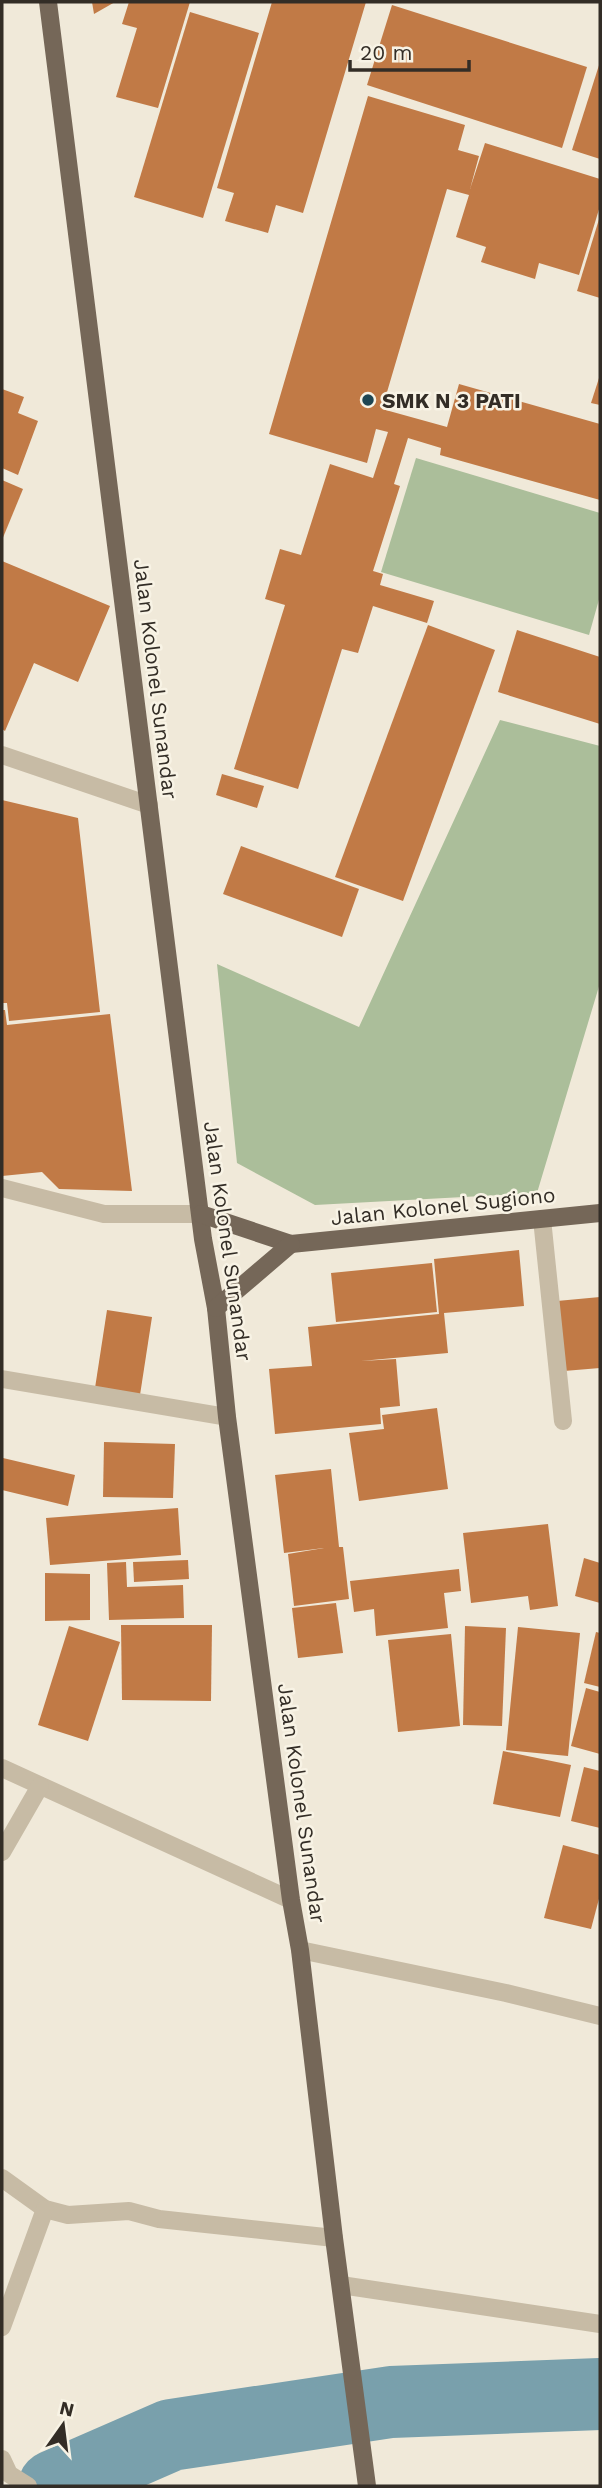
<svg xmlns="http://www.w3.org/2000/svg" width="602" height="2488" viewBox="0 0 602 2488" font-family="'Work Sans',sans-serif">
  <rect width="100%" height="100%" fill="#f0e9d9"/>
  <!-- green -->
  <g fill="#abbe9a">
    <polygon points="416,458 600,513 600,596 589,635 381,572"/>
    <polygon points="500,720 600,746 600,983 537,1193 315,1205 237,1163 217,964 359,1027"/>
  </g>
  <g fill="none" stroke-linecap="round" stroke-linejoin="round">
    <!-- river -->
    <polyline stroke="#79a0ac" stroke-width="72" points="54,2486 171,2435 391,2402 600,2394"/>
  </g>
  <!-- building -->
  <g fill="#c17a46">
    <polygon points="92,2 115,2 94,14"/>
    <polygon points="129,2 190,2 158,108 116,97 137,28 122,24"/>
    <polygon points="272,2 366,2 303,213 276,205 268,233 225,221 234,193 217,188"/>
    <polygon points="392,5 587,67 562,148 367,85"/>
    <polygon points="190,12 259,33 203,218 134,197"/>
    <polygon points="600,62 600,159 572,150"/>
    <polygon points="368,96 465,125 458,150 479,156 470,189 485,143 600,179 600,206 579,275 539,263 535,279 481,262 486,247 456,237 469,195 447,189 382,409 447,427 459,384 600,424 600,500 440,455 441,448 408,438 394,484 400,486 373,571 383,574 380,585 434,601 427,623 373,606 358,653 342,649 298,789 234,769 285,605 265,599 280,549 301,555 330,464 373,478 388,432 376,429 367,463 269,434"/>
    <polygon points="600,216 600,298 577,291"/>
    <polygon points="600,375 600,405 591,403"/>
    <polygon points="2,389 24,397 18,413 38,421 18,475 2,468"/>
    <polygon points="2,480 23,489 2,540"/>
    <polygon points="2,561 110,606 78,682 34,663 5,731 2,729"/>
    <polygon points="428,625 495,650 403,901 335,877"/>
    <polygon points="517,630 600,657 600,724 498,692"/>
    <polygon points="222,774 264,786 257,808 216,795"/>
    <polygon points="2,800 78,818 100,1012 9,1021 7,1003 2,1003"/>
    <polygon points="241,846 359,889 342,937 223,894"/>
    <polygon points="2,1010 5,1010 7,1025 110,1014 132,1191 59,1189 42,1172 2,1176"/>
    <polygon points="519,1250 524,1306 444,1313 448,1353 361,1361 396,1359 400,1406 380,1408 381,1424 275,1434 269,1369 312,1366 308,1327 439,1314 434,1259"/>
    <polygon points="432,1263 437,1312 336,1322 331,1273"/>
    <polygon points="600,1297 600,1368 564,1371 557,1301"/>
    <polygon points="107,1310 152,1317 140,1395 95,1388"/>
    <polygon points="437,1408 448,1489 359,1501 349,1433 384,1429 382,1415"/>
    <polygon points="104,1442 175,1444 173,1498 103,1497"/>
    <polygon points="3,1458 75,1475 68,1506 2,1490"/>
    <polygon points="331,1469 339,1547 343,1547 349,1599 294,1606 288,1554 324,1548 284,1553 275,1475"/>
    <polygon points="178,1508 181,1555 50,1565 46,1518"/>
    <polygon points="548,1524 558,1606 530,1610 528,1596 471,1603 463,1533"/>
    <polygon points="584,1558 600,1563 600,1603 575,1596"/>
    <polygon points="188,1560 189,1579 134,1582 133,1562"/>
    <polygon points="126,1562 127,1587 183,1585 184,1618 109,1620 107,1563"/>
    <polygon points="459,1569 461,1591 444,1593 448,1628 376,1636 374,1609 354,1612 350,1581"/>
    <polygon points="45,1573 90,1574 90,1620 45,1621"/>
    <polygon points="336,1603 343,1653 298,1658 292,1608"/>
    <polygon points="121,1625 212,1625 211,1701 122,1700"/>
    <polygon points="69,1626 120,1642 88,1741 38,1725"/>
    <polygon points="465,1626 506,1628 502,1726 463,1725"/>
    <polygon points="518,1627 580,1633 568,1756 506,1750"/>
    <polygon points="596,1632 600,1633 600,1687 584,1683"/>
    <polygon points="451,1634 460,1726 398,1732 388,1640"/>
    <polygon points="586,1688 600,1692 600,1754 571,1746"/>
    <polygon points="503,1751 571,1765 560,1817 493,1804"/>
    <polygon points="584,1767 600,1771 600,1828 571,1821"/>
    <polygon points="563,1845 600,1855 600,1895 591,1929 544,1918"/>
  </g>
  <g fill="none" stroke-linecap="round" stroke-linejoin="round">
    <!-- minor -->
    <g stroke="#c7bba5" stroke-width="18">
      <polyline points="2,755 149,805"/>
      <polyline points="2,1188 104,1214 201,1214"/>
      <polyline points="542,1219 563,1421"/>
      <polyline points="2,1379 227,1417"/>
      <polyline points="2,1768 291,1900"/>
      <polyline points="2,1852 40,1786"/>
      <polyline points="300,1950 506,1993 600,2016"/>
      <polyline points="2,2178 45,2209 68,2215 129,2211 159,2219 334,2238"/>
      <polyline points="341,2285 600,2324"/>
      <polyline points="2,2327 45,2209"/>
      <polyline points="2,2459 9,2474 28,2486"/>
    </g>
    <!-- major -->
    <g stroke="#756758" stroke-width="18">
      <polyline points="48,2 203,1239 216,1308 227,1417 291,1900 300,1950 334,2238 367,2486"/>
      <polyline points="201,1214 291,1244 600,1213"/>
      <polyline points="216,1308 291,1244"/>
    </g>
  </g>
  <!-- markers -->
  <circle fill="#1e4653" stroke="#f8f3e5" stroke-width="2.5" cx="368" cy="400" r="7"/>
  <g text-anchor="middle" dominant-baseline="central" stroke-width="5" stroke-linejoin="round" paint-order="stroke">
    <!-- poi labels -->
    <g font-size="21" font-weight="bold" fill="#332d26" stroke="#f8f3e5" text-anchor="start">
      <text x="382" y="400">SMK N 3 PATI</text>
    </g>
    <!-- street labels -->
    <g font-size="21" fill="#332d26" stroke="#f8f3e5">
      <text transform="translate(156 679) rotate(83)">Jalan Kolonel Sunandar</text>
      <text transform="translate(443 1206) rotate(-6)">Jalan Kolonel Sugiono</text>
      <text transform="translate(228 1241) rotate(82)">Jalan Kolonel Sunandar</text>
      <text transform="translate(302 1803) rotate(82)">Jalan Kolonel Sunandar</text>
    </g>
  </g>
  <!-- border -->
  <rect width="602" height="2488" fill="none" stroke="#332d26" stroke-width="7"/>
  <!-- north arrow -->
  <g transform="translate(63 2425) rotate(14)" stroke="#f8f3e5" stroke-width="5" paint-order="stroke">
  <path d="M0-5L12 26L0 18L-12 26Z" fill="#332d26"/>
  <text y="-10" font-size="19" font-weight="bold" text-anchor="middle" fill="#332d26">N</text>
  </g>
  <!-- scale -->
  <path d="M350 60v10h119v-10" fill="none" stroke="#332d26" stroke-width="3.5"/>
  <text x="360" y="60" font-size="21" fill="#332d26" stroke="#f8f3e5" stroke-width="5" paint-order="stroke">20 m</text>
</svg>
